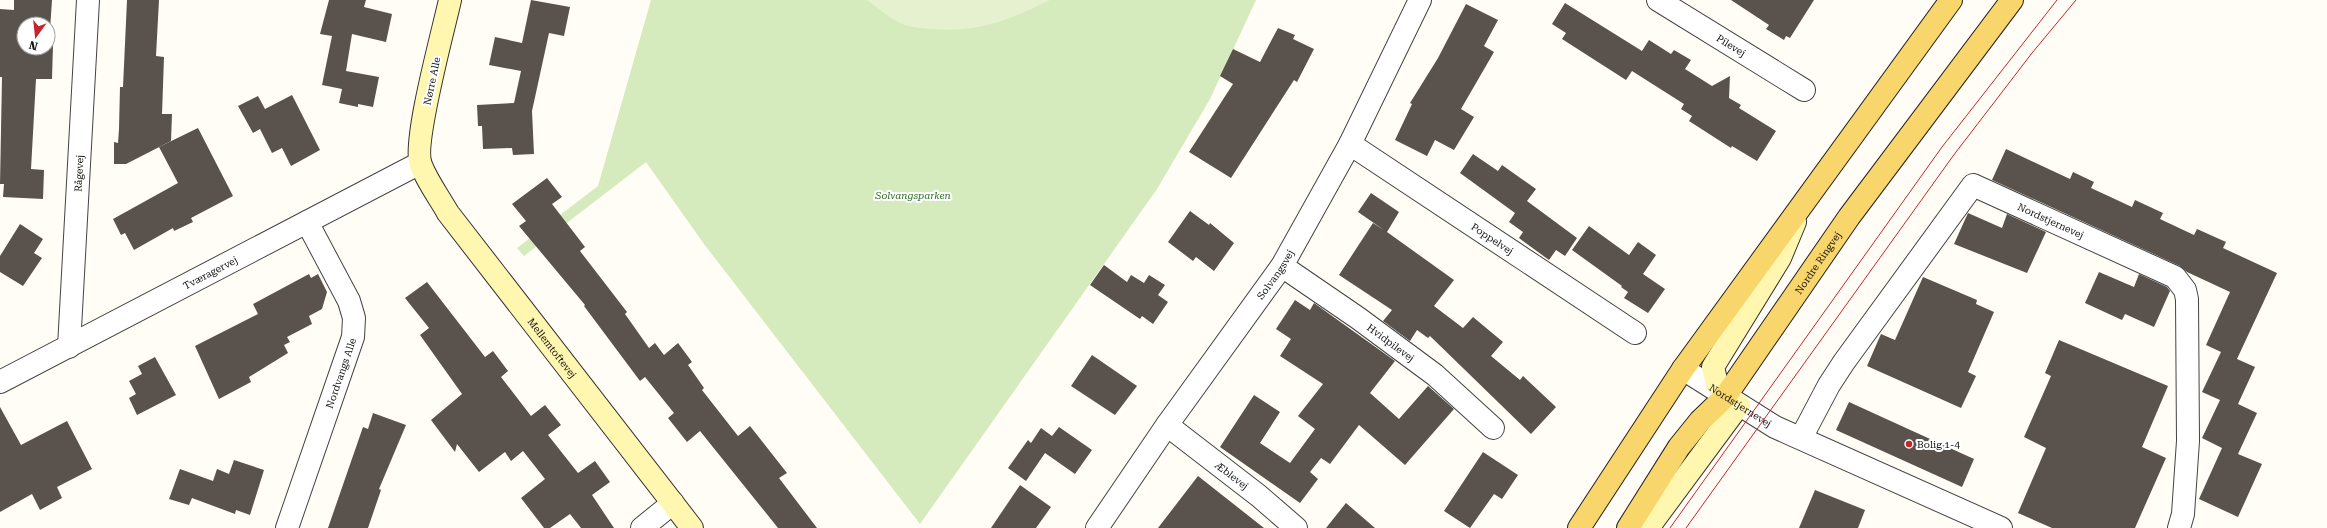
<svg xmlns="http://www.w3.org/2000/svg" width="2327" height="528" viewBox="0 0 2327 528" font-family="'Roboto Serif',serif">
  <rect width="100%" height="100%" fill="#fffdf5"/>
  <!-- green -->
  <polygon fill="#d5ebbd" points="651,0 1256,0 1210,99 1157,189 920,524 704,244 646,162 524,256 517,248 598,186"/>
  <!-- pitch -->
  <path fill="#e6f2cf" d="M867,0H1050C1012,19 976,33 933,29C921,28 911,28 900,23C888,17 878,8 867,0Z"/>
  <!-- building -->
  <g fill="#5a524d" fill-rule="evenodd">
    <path d="M14,0H52L49,45H53L52,79H36L31,169L44,170L43,199L3,197L4,184H0L2,77H0V9L14,10ZM24,24H48V48H24Z"/>
    <polygon points="127,0 159,0 156,56 164,57 162,114 172,114 171,141 126,164 114,164 114,142 118,143 119,129 120,87 123,87"/>
    <polygon points="329,0 366,0 364,7 392,14 386,42 352,34 346,71 379,77 373,107 358,104 358,107 339,103 342,89 322,85 332,36 320,34"/>
    <polygon points="531,0 570,7 564,36 549,33 532,111 534,154 513,155 512,148 483,149 482,126 478,126 477,105 514,103 521,71 489,65 495,37 522,43"/>
    <polygon points="1731,0 1814,0 1790,38 1786,36 1784,40 1766,29 1769,25"/>
    <polygon points="1565,3 1642,51 1649,40 1671,54 1674,50 1691,60 1685,69 1712,86 1730,76 1729,98 1741,105 1739,108 1776,131 1757,161 1732,146 1731,148 1689,121 1692,116 1681,109 1684,104 1632,71 1626,80 1562,39 1566,33 1552,24"/>
    <polygon points="1466,4 1498,20 1484,46 1494,52 1461,109 1474,117 1454,150 1435,140 1427,156 1395,140 1412,104 1410,103 1438,58"/>
    <polygon points="1278,28 1295,35 1293,39 1314,49 1297,82 1294,80 1231,178 1189,152 1233,84 1220,76 1233,49 1260,62"/>
    <polygon points="292,95 320,150 291,166 282,148 272,153 260,129 253,133 238,106 258,96 265,109"/>
    <polygon points="198,128 233,196 191,218 193,222 174,231 173,228 134,250 125,233 121,235 113,219 178,183 159,147"/>
    <polygon points="2006,149 2070,179 2073,172 2094,182 2091,188 2132,207 2135,200 2163,213 2160,219 2194,235 2197,229 2226,242 2223,248 2277,273 2237,359 2255,367 2238,404 2257,413 2238,454 2262,464 2238,517 2199,499 2222,448 2202,438 2220,400 2202,392 2221,352 2206,345 2230,292 2187,272 2180,266 1992,180"/>
    <polygon points="1473,154 1498,171 1502,165 1536,189 1527,201 1577,238 1565,256 1556,250 1549,260 1519,238 1523,232 1509,222 1515,213 1460,173"/>
    <polygon points="547,178 562,197 552,204 585,247 580,251 627,312 625,314 649,348 655,343 664,355 678,343 692,362 688,365 704,388 702,390 738,436 750,426 787,473 779,478 817,528 778,528 700,431 687,442 668,418 674,413 645,377 640,381 584,306 585,305 519,226 526,221 512,204"/>
    <polygon points="1371,193 1399,212 1387,232 1454,280 1434,306 1463,328 1473,317 1503,342 1491,356 1520,380 1523,376 1556,407 1531,434 1430,336 1428,338 1417,330 1410,341 1383,321 1392,310 1339,275 1373,223 1384,230 1358,212"/>
    <polygon points="1190,211 1209,225 1210,223 1234,243 1214,271 1196,257 1193,261 1168,242"/>
    <polygon points="1968,213 2002,228 2007,214 2046,232 2027,273 1954,244"/>
    <polygon points="20,224 43,239 34,253 42,258 23,286 0,272 0,256"/>
    <polygon points="1589,226 1629,255 1638,242 1656,255 1643,274 1665,289 1648,313 1624,298 1628,292 1621,287 1622,286 1572,250"/>
    <polygon points="1104,265 1127,282 1131,275 1144,283 1149,275 1165,285 1158,295 1168,302 1153,324 1142,316 1140,319 1090,285"/>
    <polygon points="2099,272 2134,287 2139,274 2167,287 2170,291 2154,327 2125,314 2122,320 2085,303"/>
    <polygon points="309,274 311,278 318,274 327,292 322,309 309,316 312,324 287,337 290,342 284,345 288,353 249,377 251,382 219,399 195,346 258,314 253,304"/>
    <polygon points="1923,277 1977,300 1976,304 1994,312 1968,372 1976,376 1961,408 1867,366 1881,334 1895,340"/>
    <polygon points="427,282 485,357 493,351 508,371 501,377 531,416 545,405 561,425 548,435 578,473 595,461 610,482 592,495 614,528 581,528 570,514 550,528 544,528 521,498 545,479 523,451 511,461 505,452 479,472 457,444 455,452 431,420 462,394 420,335 429,328 405,298"/>
    <polygon points="1295,300 1310,310 1314,303 1395,361 1370,393 1399,419 1428,386 1454,409 1405,465 1359,425 1330,464 1321,458 1310,472 1318,479 1300,503 1220,447 1254,395 1280,412 1260,443 1290,463 1315,429 1298,416 1323,384 1280,356 1291,339 1276,329"/>
    <polygon points="2059,340 2168,386 2142,447 2166,458 2135,528 2052,528 2018,513 2046,448 2024,437 2051,376 2045,373"/>
    <polygon points="1092,355 1137,386 1115,415 1071,386"/>
    <polygon points="155,357 176,395 137,415 129,398 136,394 129,381 142,374 138,366"/>
    <polygon points="1849,402 1974,459 1962,487 1836,430"/>
    <polygon points="0,407 21,445 67,421 92,469 57,487 62,498 40,510 32,494 0,512"/>
    <polygon points="373,413 406,425 379,489 381,490 368,528 328,528 363,427 368,429"/>
    <polygon points="1059,427 1092,450 1075,474 1045,453 1026,481 1008,468 1028,440 1031,443 1041,428 1052,436"/>
    <polygon points="1483,452 1518,475 1502,499 1494,494 1470,528 1444,511"/>
    <polygon points="234,460 264,470 250,515 236,510 235,514 192,498 189,505 169,499 180,469 213,481 217,469 229,474"/>
    <polygon points="1198,476 1264,528 1158,528"/>
    <polygon points="1020,485 1051,507 1036,528 991,528"/>
    <polygon points="1815,490 1865,510 1858,528 1799,528"/>
    <polygon points="1346,503 1375,528 1326,528"/>
  </g>
  <g fill="none" stroke-linecap="round" stroke-linejoin="round">
    <!-- street casing -->
    <g stroke="#444" stroke-width="24">
      <g id="street">
        <path id="s1" d="M1658,0L1804,90"/>
        <path id="s2" d="M1350,144L1635,333"/>
        <path id="s3" d="M1282,266L1358,318L1435,375L1493,428"/>
        <path id="s4" d="M69,347L88,0"/>
        <path id="s5" d="M1683,369L1775,427L2001,528"/>
        <path id="s6" d="M0,382L420,163"/>
        <path id="s7" d="M1167,425L1259,496L1296,528"/>
        <path id="s8" d="M1801,438L1829,385L1844,362L1973,185L2175,277L2185,290L2187,299L2188,441L2183,514L2179,528"/>
        <path id="s9" d="M287,528L353,337L354,318L349,301L307,222"/>
        <polyline points="642,528 673,503"/>
        <path id="s10" d="M1097,528L1167,425L1282,266L1350,144L1420,0"/>
      </g>
    </g>
    <!-- secondary casing -->
    <g stroke="#333" stroke-width="24">
      <g id="secondary">
        <path id="s11" d="M450,0C444,28 412,144 421,165C427,181 439,197 448,213L692,528"/>
        <polyline points="1725,397 1717,384 1713,367 1780,258 1795,222"/>
        <polyline points="1648,528 1739,405"/>
      </g>
    </g>
    <!-- primary casing -->
    <g stroke="#222" stroke-width="24">
      <g id="primary">
        <polyline points="1579,528 1683,369 1951,0"/>
        <path id="s12" d="M1628,528L1679,447L1700,421L1725,397L1849,217L2012,0"/>
      </g>
    </g>
    <!-- street -->
    <use href="#street" stroke="#fff" stroke-width="22"/>
    <!-- secondary -->
    <use href="#secondary" stroke="#fff6b0" stroke-width="22"/>
    <!-- primary -->
    <use href="#primary" stroke="#f9d66b" stroke-width="22"/>
    <!-- tram -->
    <g stroke="#c4262e" stroke-width="1">
      <polyline points="1670,528 1942,147 2057,0"/>
      <polyline points="1686,528 1953,156 2032,53 2076,0"/>
    </g>
  </g>
  <!-- markers -->
  <circle fill="#c4262e" stroke="#fff" stroke-width="1.5" cx="1909" cy="444" r="4"/>
  <g text-anchor="middle" dominant-baseline="central" stroke-width="4" stroke-linejoin="round" paint-order="stroke">
    <!-- street labels -->
    <g font-size="10" fill="#111" stroke="#fff">
      <text stroke="none"><textPath href="#s1" startOffset="86">Pilevej</textPath></text>
      <text transform="translate(432 81) rotate(-78)">Nørre Alle</text>
      <text stroke="none"><textPath href="#s4" startOffset="174">Rågevej</textPath></text>
      <text stroke="none"><textPath href="#s8" startOffset="392">Nordstjernevej</textPath></text>
      <text stroke="none"><textPath href="#s2" startOffset="171">Poppelvej</textPath></text>
      <text stroke="none"><textPath href="#s12" startOffset="327">Nordre Ringvej</textPath></text>
      <text stroke="none"><textPath href="#s6" startOffset="237">Tværagervej</textPath></text>
      <text stroke="none"><textPath href="#s10" startOffset="310">Solvangsvej</textPath></text>
      <text stroke="none"><textPath href="#s3" startOffset="133">Hvidpilevej</textPath></text>
      <text stroke="none"><textPath href="#s11" startOffset="394">Mellemtoftevej</textPath></text>
      <text stroke="none"><textPath href="#s9" startOffset="164">Nordvangs Alle</textPath></text>
      <text stroke="none"><textPath href="#s5" startOffset="68">Nordstjernevej</textPath></text>
      <text stroke="none"><textPath href="#s7" startOffset="82">Æblevej</textPath></text>
    </g>
    <!-- park labels -->
    <g font-size="10" font-style="italic" fill="#2f6b1f" stroke="#fff">
      <text x="913" y="195">Solvangsparken</text>
    </g>
    <!-- poi labels -->
    <g font-size="10" fill="#111" stroke="#fff" text-anchor="start">
      <text x="1917" y="444">Bolig 1-4</text>
    </g>
  </g>
  <!-- north arrow -->
  <g transform="translate(36 36) rotate(195)"><circle r="19" fill="#ffffff" stroke="#a0a0a0"/>
  <path d="M0-3L7 15L0 10L-7 15Z" fill="#c4262e"/>
  <text y="-6" font-size="11" font-weight="bold" text-anchor="middle" fill="#111111">N</text>
  </g>
</svg>
